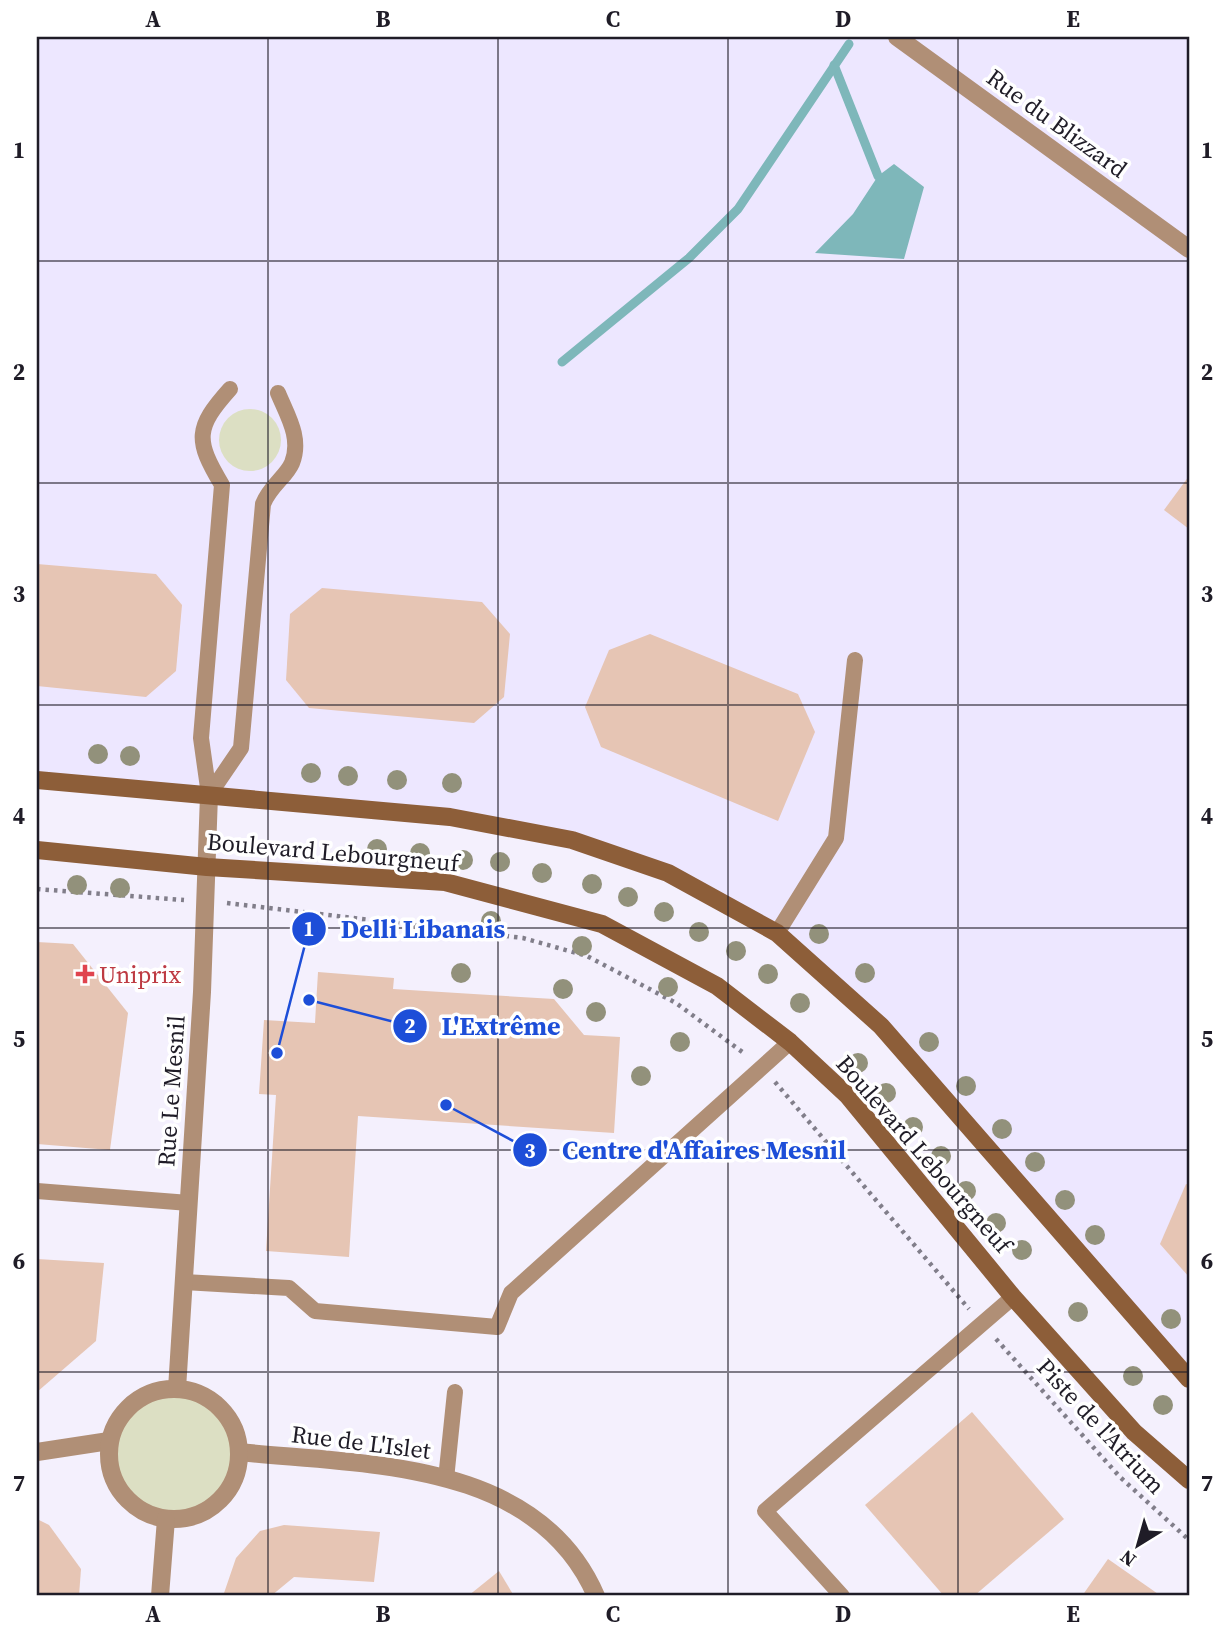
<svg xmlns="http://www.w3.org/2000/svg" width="1226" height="1633" viewBox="0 0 1226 1633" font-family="'Source Serif 4',serif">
  <rect width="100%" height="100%" fill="#f4f0fd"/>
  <!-- built -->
  <polygon fill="#ede7ff" points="37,37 1189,37 1189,1379 881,1026 777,933 668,873 450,817 37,783"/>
  <!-- green -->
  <g fill="#dcdfc3">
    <circle cx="250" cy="440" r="31"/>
    <circle cx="173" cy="1454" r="65"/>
  </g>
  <!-- water -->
  <polygon fill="#7eb7ba" points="894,164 924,187 904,259 815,253 853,214 878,176"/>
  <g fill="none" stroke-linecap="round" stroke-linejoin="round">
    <!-- stream -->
    <g stroke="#7eb7ba" stroke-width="9">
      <polyline points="834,65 878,176"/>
      <polyline points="562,362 689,258 738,209 849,44"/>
    </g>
  </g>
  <!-- building -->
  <g fill="#e6c5b4">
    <polygon points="1189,476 1189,529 1164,510"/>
    <polygon points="37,564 156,574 182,605 176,671 146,697 37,686"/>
    <polygon points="322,588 482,602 510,634 504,697 474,723 309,708 286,680 290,614"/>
    <polygon points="650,634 798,694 815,732 778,821 601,747 585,707 609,650"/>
    <polygon points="37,942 73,944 128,1013 110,1150 37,1144"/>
    <polygon points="318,972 394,978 393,989 554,999 584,1035 620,1037 614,1133 358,1116 349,1257 266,1251 276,1095 259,1094 264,1020 315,1023"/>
    <polygon points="1186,1184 1189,1185 1189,1277 1160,1244"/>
    <polygon points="37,1259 104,1263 96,1341 37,1392"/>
    <polygon points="972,1412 1064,1519 974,1596 944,1596 865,1505"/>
    <polygon points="37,1519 49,1525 81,1569 79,1596 37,1596"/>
    <polygon points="284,1525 380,1532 374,1582 294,1577 271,1596 223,1596 236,1558 260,1531"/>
    <polygon points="1108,1559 1161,1596 1082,1596"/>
    <polygon points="499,1571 514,1596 468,1596"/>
  </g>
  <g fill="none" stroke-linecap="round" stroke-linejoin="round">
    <!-- path -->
    <g stroke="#817e8a" stroke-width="4.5" stroke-dasharray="3.5 5" stroke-linecap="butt">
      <polyline points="37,889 184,900"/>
      <polyline points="227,903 523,938 587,956 676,1003 745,1054"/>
      <polyline points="775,1082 969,1309"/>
      <polyline points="996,1339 1120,1477 1189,1540"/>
    </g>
    <!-- service -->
    <g stroke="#b08f76" stroke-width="16">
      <path d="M209,795L241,748L263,504C270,486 286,477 292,463C302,438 287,415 278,393"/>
      <path d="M209,795L201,738L222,485C195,440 195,428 230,389"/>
      <polyline points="777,933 836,838 855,660"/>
      <polyline points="37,1191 189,1203"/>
      <polyline points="184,1282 289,1288 315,1311 497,1327 511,1293 790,1042"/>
      <polyline points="446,1479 455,1392"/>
      <polyline points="842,1596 765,1511 1013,1297"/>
    </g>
    <!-- minor -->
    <g stroke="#b08f76" stroke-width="18">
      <polyline points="897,37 1189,249"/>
      <polyline points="37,1452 109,1441"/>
      <path d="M239,1452C364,1465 537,1459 596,1596"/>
    </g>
    <!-- tertiary -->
    <g stroke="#b08f76" stroke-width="18">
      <circle cx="174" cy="1454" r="65"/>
      <polyline points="177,1389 202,992 209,795"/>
      <polyline points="160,1596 166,1519"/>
    </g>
    <!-- secondary -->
    <g stroke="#8d5e39" stroke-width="18">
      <polyline points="37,780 450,817 572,840 668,873 777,933 881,1026 1189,1379"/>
      <polyline points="37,850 207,867 445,882 602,924 717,986 790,1042 848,1096 1013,1297 1134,1432 1189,1480"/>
    </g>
  </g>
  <!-- trees -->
  <g fill="#92917b">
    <circle cx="98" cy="754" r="10"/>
    <circle cx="130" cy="756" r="10"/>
    <circle cx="311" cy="773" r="10"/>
    <circle cx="348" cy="776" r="10"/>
    <circle cx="397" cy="780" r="10"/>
    <circle cx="452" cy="783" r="10"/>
    <circle cx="377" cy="849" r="10"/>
    <circle cx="420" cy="853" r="10"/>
    <circle cx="463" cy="860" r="10"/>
    <circle cx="500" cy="862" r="10"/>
    <circle cx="542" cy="873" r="10"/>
    <circle cx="592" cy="884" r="10"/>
    <circle cx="77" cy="885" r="10"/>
    <circle cx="120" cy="888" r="10"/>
    <circle cx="628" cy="897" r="10"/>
    <circle cx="664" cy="912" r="10"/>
    <circle cx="491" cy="921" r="10"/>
    <circle cx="699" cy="932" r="10"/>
    <circle cx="819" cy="934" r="10"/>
    <circle cx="582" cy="946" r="10"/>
    <circle cx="736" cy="951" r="10"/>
    <circle cx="461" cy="973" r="10"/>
    <circle cx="865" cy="973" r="10"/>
    <circle cx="768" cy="974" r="10"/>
    <circle cx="668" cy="987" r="10"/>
    <circle cx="563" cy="989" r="10"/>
    <circle cx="800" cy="1003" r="10"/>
    <circle cx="596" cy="1012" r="10"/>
    <circle cx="680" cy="1042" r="10"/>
    <circle cx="929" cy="1042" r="10"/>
    <circle cx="858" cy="1063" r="10"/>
    <circle cx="641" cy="1076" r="10"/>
    <circle cx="966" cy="1086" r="10"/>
    <circle cx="886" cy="1093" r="10"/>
    <circle cx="913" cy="1127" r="10"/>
    <circle cx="1002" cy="1129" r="10"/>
    <circle cx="941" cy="1156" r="10"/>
    <circle cx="1035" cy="1162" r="10"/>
    <circle cx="966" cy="1191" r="10"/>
    <circle cx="1065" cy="1200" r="10"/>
    <circle cx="996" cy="1223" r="10"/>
    <circle cx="1095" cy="1235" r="10"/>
    <circle cx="1022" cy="1250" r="10"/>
    <circle cx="1078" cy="1312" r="10"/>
    <circle cx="1171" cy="1319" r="10"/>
    <circle cx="1133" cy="1376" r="10"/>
    <circle cx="1163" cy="1405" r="10"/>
  </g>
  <!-- grid -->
  <path fill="none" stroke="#1f1c27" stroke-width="2" stroke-opacity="0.55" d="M268,37V1596M498,37V1596M728,37V1596M958,37V1596M37,261H1189M37,483H1189M37,705H1189M37,928H1189M37,1150H1189M37,1372H1189"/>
  <!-- markers -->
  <path fill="#e0444e" stroke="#fff" stroke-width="2.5" d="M81.5 963.5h7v7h7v7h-7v7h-7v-7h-7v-7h7z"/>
  <g text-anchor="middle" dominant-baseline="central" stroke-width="7" stroke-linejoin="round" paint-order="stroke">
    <!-- street labels -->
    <g font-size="24" fill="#1f1c27" stroke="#fff">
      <text transform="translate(1057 123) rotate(36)">Rue du Blizzard</text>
      <text transform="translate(333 852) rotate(5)">Boulevard Lebourgneuf</text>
      <text transform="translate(171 1091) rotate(-86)">Rue Le Mesnil</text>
      <text transform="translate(924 1154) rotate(49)">Boulevard Lebourgneuf</text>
      <text transform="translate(1101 1426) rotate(47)">Piste de l'Atrium</text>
      <text transform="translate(361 1442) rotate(7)">Rue de L'Islet</text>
    </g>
    <!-- health labels -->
    <g font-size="24" fill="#be3a42" stroke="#fff" text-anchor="start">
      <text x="99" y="974">Uniprix</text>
    </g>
  </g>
  <!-- callouts -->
  <path fill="none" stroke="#1d4ed8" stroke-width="2.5" d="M277 1053L309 929M309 1000L410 1026M446 1105L530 1150"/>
  <g fill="#1d4ed8" stroke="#fff" stroke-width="2.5">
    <circle cx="277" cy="1053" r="7"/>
    <circle cx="309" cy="1000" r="7"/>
    <circle cx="446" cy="1105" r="7"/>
    <circle cx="309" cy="929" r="18"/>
    <circle cx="410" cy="1026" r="18"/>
    <circle cx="530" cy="1150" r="18"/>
  </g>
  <g font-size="21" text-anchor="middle" font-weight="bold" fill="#fff">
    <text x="309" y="936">1</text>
    <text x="410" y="1033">2</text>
    <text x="530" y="1158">3</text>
  </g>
  <g font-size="26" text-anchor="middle" font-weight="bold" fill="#1d4ed8" stroke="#fff" stroke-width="7" stroke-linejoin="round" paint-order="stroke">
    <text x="423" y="938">Delli Libanais</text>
    <text x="501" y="1035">L'Extrême</text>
    <text x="704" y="1159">Centre d'Affaires Mesnil</text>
  </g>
  <!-- border -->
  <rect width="1226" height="1633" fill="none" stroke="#ffffff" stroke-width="77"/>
  <!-- north arrow -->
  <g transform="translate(1138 1545) rotate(217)" stroke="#ffffff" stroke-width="5" paint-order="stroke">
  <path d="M0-5L12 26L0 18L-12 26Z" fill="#1f1c27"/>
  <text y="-10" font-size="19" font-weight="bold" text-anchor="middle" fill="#1f1c27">N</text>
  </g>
  <rect x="38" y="38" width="1150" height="1556" fill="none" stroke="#1f1c27" stroke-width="2.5"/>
  <g font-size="23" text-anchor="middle" font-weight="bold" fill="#1f1c27">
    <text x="153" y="27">A</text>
    <text x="383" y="27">B</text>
    <text x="613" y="27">C</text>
    <text x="843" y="27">D</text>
    <text x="1073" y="27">E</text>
    <text x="19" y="158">1</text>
    <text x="1207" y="158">1</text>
    <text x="19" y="380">2</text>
    <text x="1207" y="380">2</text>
    <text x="19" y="602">3</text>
    <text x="1207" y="602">3</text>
    <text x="19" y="824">4</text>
    <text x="1207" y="824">4</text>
    <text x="19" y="1047">5</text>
    <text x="1207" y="1047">5</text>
    <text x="19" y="1269">6</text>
    <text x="1207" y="1269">6</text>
    <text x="19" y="1491">7</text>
    <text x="1207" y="1491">7</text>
    <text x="153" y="1622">A</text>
    <text x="383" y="1622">B</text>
    <text x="613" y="1622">C</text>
    <text x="843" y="1622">D</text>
    <text x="1073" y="1622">E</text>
  </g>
</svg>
